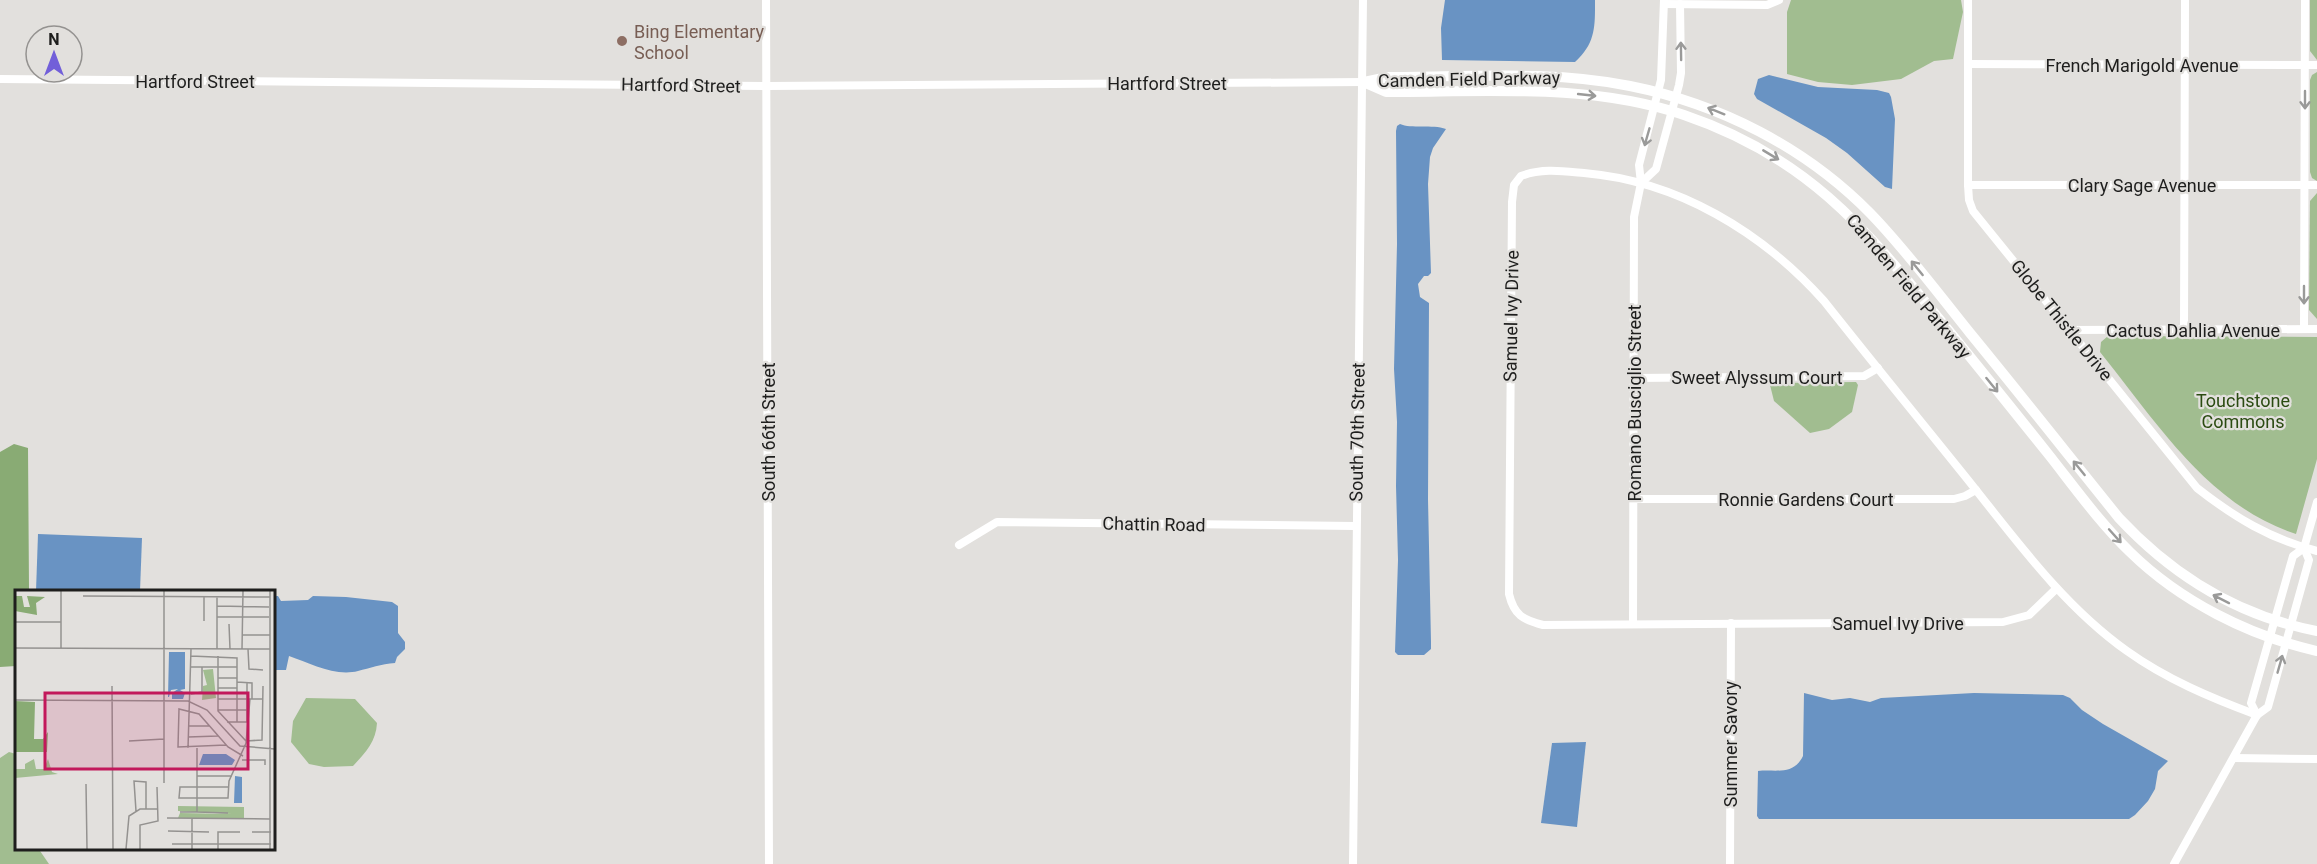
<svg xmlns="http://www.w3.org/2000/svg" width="2317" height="864" viewBox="0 0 2317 864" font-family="Roboto,sans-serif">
  <rect width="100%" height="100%" fill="#e2e0dd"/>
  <!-- green -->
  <g fill="#a1bd90">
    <polygon points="1791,0 1961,0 1963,12 1953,59 1934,61 1901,79 1852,85 1818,82 1787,74 1787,12"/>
    <polygon points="2310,0 2317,0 2317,60 2310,51"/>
    <polygon points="2317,72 2317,181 2312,178 2310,172 2310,80 2312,75"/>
    <polygon points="2317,193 2317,319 2309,310 2310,201"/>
    <path d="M2108,336L2317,337V459L2296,534C2207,505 2156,421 2100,352L2101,342Z"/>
    <polygon points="1856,382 1858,385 1852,412 1829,429 1810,433 1774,401 1770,385 1771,383"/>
    <path d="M306,698L355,699L377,723C376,742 365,753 353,766L324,767L309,764L291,742L293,721Z"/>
    <polygon points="9,752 16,754 16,848 38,848 49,864 0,864 0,758"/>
  </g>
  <!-- forest -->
  <polygon fill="#89ab74" points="14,444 28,448 29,589 29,591 16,591 16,666 0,667 0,452"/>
  <!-- water -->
  <g fill="#6993c3">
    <path d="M1445,0H1595C1595,26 1596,43 1575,62L1442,60L1441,28Z"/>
    <polygon points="1769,75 1818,87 1877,90 1889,93 1891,97 1895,119 1892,189 1885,187 1847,153 1826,138 1757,99 1754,94 1758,79"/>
    <path d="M1400,124C1411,129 1432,124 1446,129L1433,148L1430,157L1428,184L1431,273L1428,276H1424L1418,284L1420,297L1429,303L1428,499L1431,642V649L1424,655H1398L1395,652L1398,560L1396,486L1397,422L1394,369L1397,244L1396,131L1397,126Z"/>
    <polygon points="38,534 142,538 140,591 36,591"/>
    <path d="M273,596H278L281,601L308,600L313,596L346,597L392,602L398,606V633L405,642V649L397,657L395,663C381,664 370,668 358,671C335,677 310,663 289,656L286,670H273Z"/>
    <path d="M1804,693L1832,700L1850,698L1870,702L1881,698L1974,693L2063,695L2070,698L2082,710L2103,724L2168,761L2158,771L2155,789L2148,801L2135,815L2129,819H1759L1757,816L1758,771C1776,769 1793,776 1803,756Z"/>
    <polygon points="1586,742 1577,827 1541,823 1552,743"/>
  </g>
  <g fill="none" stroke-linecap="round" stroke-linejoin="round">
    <!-- minor -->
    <g stroke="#fff" stroke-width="8">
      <polyline points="766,0 769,864"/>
      <path d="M1968,0V185L1969,200L1973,211L2197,488C2234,517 2270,539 2317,551"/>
      <polyline points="1664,4 1767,5 1779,0"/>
      <polyline points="1968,64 2317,65"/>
      <polyline points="0,79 768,86 1363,82"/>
      <polyline points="1641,183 1656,169 1679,85 1681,73 1680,4"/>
      <polyline points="1968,185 2317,185"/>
      <polyline points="2304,329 2305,0"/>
      <polyline points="2070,330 2317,329"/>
      <polyline points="2184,330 2185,0"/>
      <polyline points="1634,378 1864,376 1878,368"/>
      <polyline points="1633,499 1954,499 1965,496 1976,490"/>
      <polyline points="959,545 997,522 1355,526"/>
      <path d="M2057,588L2029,615L2003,622L1543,625C1523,620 1514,615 1509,594L1512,202L1514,185L1521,176C1542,168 1562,171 1584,173C1678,181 1762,232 1824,301C1873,363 1923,424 1972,485C2019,544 2065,607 2127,651C2166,679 2211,698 2257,715"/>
      <polyline points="1633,624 1634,217 1641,183 1639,165 1661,80 1664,0"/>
      <polyline points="2257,715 2251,703 2293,556 2304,548 2317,502"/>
      <polyline points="2234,758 2317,759"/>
      <polyline points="1353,864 1363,0"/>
      <polyline points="1730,864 1731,623"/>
      <polyline points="2174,864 2257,715 2268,707 2309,560 2304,548"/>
    </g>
    <!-- tertiary -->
    <g stroke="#fff" stroke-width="10">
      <path d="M1363,82L1386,92C1485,92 1589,83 1684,115C1805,156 1863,225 1940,320C1977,365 2013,410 2049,455C2075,488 2100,523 2130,552C2180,601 2249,636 2317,651"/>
      <path d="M1364,82L1388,77C1467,77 1552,70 1630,86C1720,104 1805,147 1870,213C1906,250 1937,292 1970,333C2020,394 2069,456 2119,518C2174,577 2238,616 2317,631"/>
    </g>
  </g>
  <!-- one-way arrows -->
  <defs><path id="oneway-shaft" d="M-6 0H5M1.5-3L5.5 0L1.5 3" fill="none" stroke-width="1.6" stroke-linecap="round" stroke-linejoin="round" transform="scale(1.5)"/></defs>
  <g stroke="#9a9a99">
    <use href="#oneway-shaft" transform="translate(1681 51) rotate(-91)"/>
    <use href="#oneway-shaft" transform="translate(1587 95) rotate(6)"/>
    <use href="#oneway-shaft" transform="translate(2305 100) rotate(90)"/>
    <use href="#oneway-shaft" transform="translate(1716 111) rotate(-158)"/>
    <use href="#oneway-shaft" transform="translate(1647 137) rotate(106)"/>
    <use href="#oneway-shaft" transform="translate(1771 155) rotate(31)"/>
    <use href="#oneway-shaft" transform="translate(1917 268) rotate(-129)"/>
    <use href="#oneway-shaft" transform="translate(2304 295) rotate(90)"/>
    <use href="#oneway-shaft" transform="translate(1992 385) rotate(51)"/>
    <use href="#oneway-shaft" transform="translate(2079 468) rotate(-129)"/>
    <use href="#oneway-shaft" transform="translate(2115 536) rotate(48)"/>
    <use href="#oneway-shaft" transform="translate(2221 599) rotate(-153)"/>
    <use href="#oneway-shaft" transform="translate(2280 664) rotate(-74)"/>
  </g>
  <!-- markers -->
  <circle fill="#8d6e63" stroke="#e2e0dd" stroke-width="2" cx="622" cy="41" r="6"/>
  <g text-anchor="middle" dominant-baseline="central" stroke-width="4.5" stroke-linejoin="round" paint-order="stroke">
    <!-- education labels -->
    <g font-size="18" fill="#785e54" stroke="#e2e0dd" text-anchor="start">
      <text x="634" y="31">Bing Elementary<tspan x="634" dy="21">School</tspan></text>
    </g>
    <!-- street labels -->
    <g font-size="18" fill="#1e1e1d" stroke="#e2e0dd">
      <text x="2142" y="65">French Marigold Avenue</text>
      <text transform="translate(1469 79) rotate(-1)">Camden Field Parkway</text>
      <text x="195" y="81">Hartford Street</text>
      <text x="1167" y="83">Hartford Street</text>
      <text transform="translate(681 85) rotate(1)">Hartford Street</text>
      <text x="2142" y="185">Clary Sage Avenue</text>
      <text transform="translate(1909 286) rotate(50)">Camden Field Parkway</text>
      <text transform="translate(1511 316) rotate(-89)">Samuel Ivy Drive</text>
      <text transform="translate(2062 320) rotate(51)">Globe Thistle Drive</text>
      <text x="2193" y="330">Cactus Dahlia Avenue</text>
      <text x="1757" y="377">Sweet Alyssum Court</text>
      <text transform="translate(1634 403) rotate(-90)">Romano Busciglio Street</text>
      <text transform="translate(768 432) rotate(-90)">South 66th Street</text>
      <text transform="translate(1357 432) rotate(-89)">South 70th Street</text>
      <text x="1806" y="499">Ronnie Gardens Court</text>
      <text transform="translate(1154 524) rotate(1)">Chattin Road</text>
      <text x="1898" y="623">Samuel Ivy Drive</text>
      <text transform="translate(1730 744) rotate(-90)">Summer Savory</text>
    </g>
    <!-- park labels -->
    <g font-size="18" fill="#2b4b12" stroke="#e2e0dd">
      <text x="2243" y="400">Touchstone<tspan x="2243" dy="21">Commons</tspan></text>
    </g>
  </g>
  <!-- overview -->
  <g transform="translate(15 590)">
    <rect width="260" height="260" fill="#e2e0dd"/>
    <path d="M198,79L201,108L187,110L188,96L192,95L188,80ZM19,169L21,179H29L33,169L37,182L43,184L0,188V170L1,179H10V174ZM163,216L229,217V228H163L165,223L217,224L163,221Z" fill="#a1bd90"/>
    <path d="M0,6H7L9,17H15L12,6L30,7L21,13L22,25L0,21ZM0,111L20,112L19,149H28L33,142L32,162H0Z" fill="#89ab74"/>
    <path d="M154,62H170V99L165,100L170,103L168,109H157V103L163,99L156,100L154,107H153ZM188,164H211L220,170L217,175H184ZM220,186L227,187V213H219Z" fill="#6993c3"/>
    <path fill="none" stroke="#949290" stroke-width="1.5" d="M46,1V58M255,1V259M68,6L255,7M202,6V59M202,16L254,17M202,27H254M189,31V6M0,32H46M214,34L215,59M227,45H255M0,58L255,59M227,59L228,1M233,59L234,79L248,80M176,66L222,68V132M203,66V121L231,151L247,150L248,96M176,77H222M203,88H222M222,92L237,93V109M97,96L98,259M203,98H222M176,104L187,102V77M203,109H248M0,110L173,111L192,120L225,156L260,159M203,120H234M212,132H234M232,132V92M173,136H195M173,147L203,146M114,151L149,149M231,153L235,109M211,155L163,157L164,119L184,124L213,157L228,166M173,158L176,59M227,170H250V175M182,186H217M149,193V1M71,194L72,259M214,197H165L164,208H213L214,191L232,151M121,221L119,191L131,192V219M165,222H182V158M182,222L213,223M152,228L255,229M177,229V259M153,241L194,242M237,242H256M157,254H256M111,259L114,226L125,219H143M125,259V235L143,231L142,197M203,259V242H225"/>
    <path fill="#c2185b" fill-opacity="0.15" stroke="#c2185b" stroke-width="3" d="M30,103H233V179H30Z"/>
    <rect width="260" height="260" fill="none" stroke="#1e1e1d" stroke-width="3"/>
  </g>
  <!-- north arrow -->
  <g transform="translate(54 54)"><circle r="28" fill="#e2e0dd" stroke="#949290" stroke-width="1.5"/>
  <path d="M0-4.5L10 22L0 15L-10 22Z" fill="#725fd9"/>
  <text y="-9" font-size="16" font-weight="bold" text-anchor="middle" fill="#1e1e1d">N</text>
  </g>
</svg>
